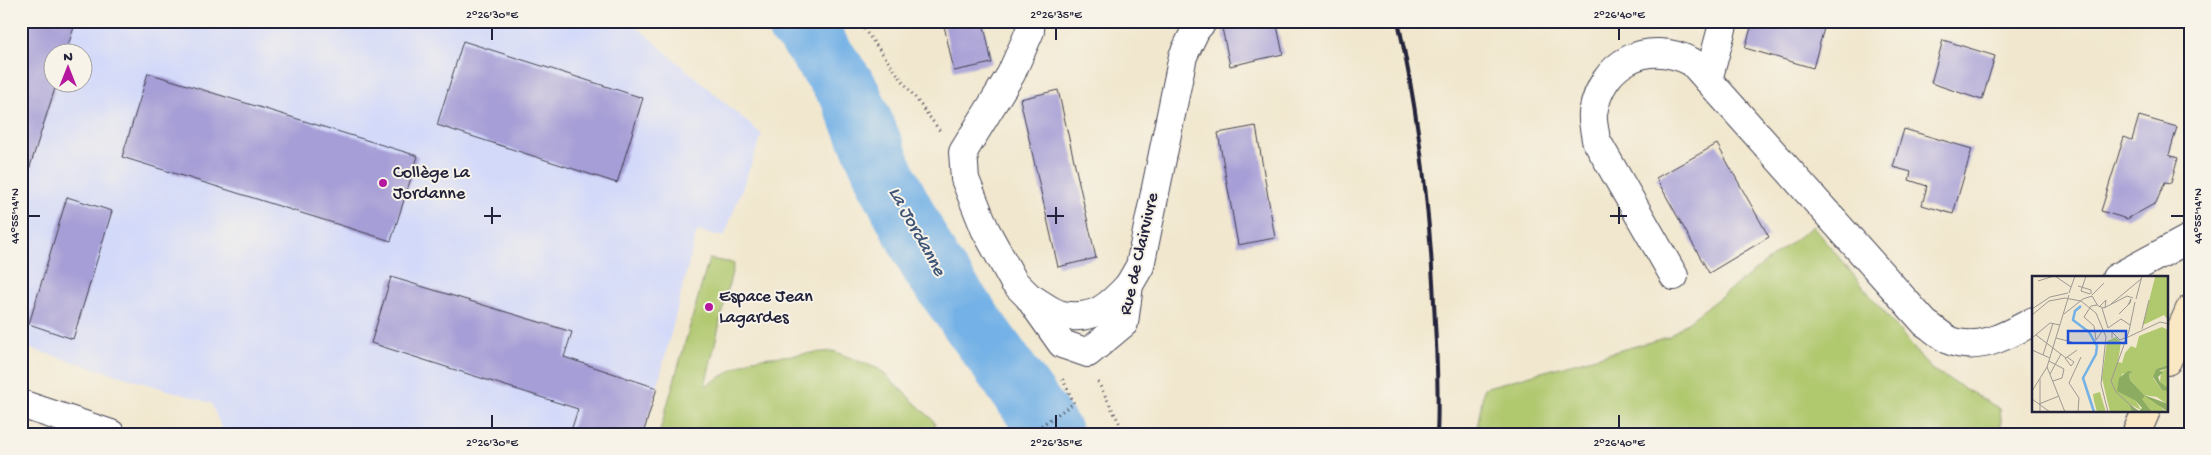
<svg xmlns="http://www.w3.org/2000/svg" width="2211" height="455" viewBox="0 0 2211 455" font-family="'Gochi Hand',sans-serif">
  <rect width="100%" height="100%" fill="#f7f3e8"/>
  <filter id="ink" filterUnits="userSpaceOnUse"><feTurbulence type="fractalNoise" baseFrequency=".02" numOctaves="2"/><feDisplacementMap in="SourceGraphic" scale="10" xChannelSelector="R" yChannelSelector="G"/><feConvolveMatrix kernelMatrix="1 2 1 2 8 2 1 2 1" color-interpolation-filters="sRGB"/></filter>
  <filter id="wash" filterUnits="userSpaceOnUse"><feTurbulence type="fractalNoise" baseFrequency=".0096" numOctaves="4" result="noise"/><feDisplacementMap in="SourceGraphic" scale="20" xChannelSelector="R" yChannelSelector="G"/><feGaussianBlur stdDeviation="1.12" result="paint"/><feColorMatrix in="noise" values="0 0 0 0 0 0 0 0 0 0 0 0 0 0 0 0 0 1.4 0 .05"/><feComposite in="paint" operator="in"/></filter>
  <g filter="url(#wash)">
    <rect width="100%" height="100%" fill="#f1e7ce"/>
    <!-- built -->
    <path fill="#d3d9f9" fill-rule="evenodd" d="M21,21H630L762,135L724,237L697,231L657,388L643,434H224L211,403L21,346ZM52,52H82V82H52Z"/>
    <!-- green -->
    <g fill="#b0c86e" stroke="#697554">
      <polygon points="1813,226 1931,369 2000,409 2002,434 1476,434 1484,388 1668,337"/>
      <polygon points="709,259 734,263 705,386 752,359 833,351 879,369 933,420 939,434 659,434"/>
    </g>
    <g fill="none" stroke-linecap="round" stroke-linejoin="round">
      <!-- river -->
      <polyline stroke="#73b1e6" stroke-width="61" points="795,21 805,30 849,92 888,182 931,265 1052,434"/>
    </g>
    <g id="blocks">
      <!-- building -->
      <g fill="#a69ed6">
        <polygon points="21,21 76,21 66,52 52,52 52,82 57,82 27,176 21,175"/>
        <polygon points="943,21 983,21 992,63 954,71"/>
        <polygon points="1250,21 1276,21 1283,54 1230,66 1222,28"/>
        <polygon points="1753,21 1826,21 1813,68 1745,48"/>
        <polygon points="1943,40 1995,56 1982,100 1931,83"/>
        <polygon points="463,41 643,98 617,183 437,125"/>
        <polygon points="148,73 418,156 391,241 122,157"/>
        <polygon points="1058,90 1096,258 1058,267 1020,99"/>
        <polygon points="2139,116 2177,127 2169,155 2178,158 2171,183 2165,182 2156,203 2127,219 2101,211 2124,137 2132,140"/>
        <polygon points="1256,126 1275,238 1238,245 1218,133"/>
        <polygon points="1904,129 1972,149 1953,214 1922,205 1927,186 1909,180 1911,172 1893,167"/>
        <polygon points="1717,144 1769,237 1709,273 1656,178"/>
        <polygon points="67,197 112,211 73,339 29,324"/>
        <polygon points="391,277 572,332 564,357 657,388 643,434 570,434 578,409 371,343"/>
      </g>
    </g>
  </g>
  <g filter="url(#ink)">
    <use href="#blocks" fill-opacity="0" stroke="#414051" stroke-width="1"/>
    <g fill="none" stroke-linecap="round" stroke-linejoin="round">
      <!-- street casing -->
      <g stroke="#414051" stroke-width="30">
        <g id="street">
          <polyline points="1030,21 1030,31 1011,74 963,152 965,179 985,229 1014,282 1028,296 1062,344 1088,353 1124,323 1129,285 1140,266 1183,56 1196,29 1203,21"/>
          <polyline points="1708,80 1724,21"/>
          <path d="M1674,276L1596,140C1595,132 1592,121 1593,113C1602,62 1646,39 1692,62L1925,323C1933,328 1942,337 1951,341C1980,352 2009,334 2034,321"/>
          <polyline points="2116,278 2190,238"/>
          <path d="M1031,298C1040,303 1052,313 1062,315C1094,321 1110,306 1129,285"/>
          <polyline points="21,404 111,434"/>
        </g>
      </g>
      <!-- secondary casing -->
      <g stroke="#414051" stroke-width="30">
        <g id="secondary">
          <polyline points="2167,361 2190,309"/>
          <polyline points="2136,434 2146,411"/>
        </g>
      </g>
      <!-- path -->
      <g stroke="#414051" stroke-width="3" stroke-dasharray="1 4" stroke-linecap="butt">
        <polyline points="858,21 940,131"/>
        <polyline points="1098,382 1125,434"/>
        <polyline points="1029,434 1074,403 1062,378"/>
      </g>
      <!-- street -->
      <use href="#street" stroke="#fff" stroke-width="28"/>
      <!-- secondary -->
      <use href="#secondary" stroke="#fae7c3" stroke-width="28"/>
      <!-- rail -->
      <path stroke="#22223b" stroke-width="4" d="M1398,21C1420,120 1431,222 1435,323C1437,360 1439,397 1437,434"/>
    </g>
  </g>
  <!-- ticks -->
  <path fill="none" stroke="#22223b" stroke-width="2" d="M492,28V40M1056,28V40M1619,28V40M492,207V224M1056,207V224M1619,207V224M28,216H40M484,216H501M1047,216H1064M1610,216H1627M2171,216H2184M492,415V428M1056,415V428M1619,415V428"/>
  <!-- markers -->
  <g fill="#b5179e" stroke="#f7f3e8" stroke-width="2">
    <circle cx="383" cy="183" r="5"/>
    <circle cx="709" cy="307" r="5"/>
  </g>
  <g text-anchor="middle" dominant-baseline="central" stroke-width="4" stroke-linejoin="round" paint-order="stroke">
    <!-- poi labels -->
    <g font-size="18" fill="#22223b" stroke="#f7f3e8" text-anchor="start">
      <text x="393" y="173">Collège La<tspan x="393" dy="21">Jordanne</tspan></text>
      <text x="719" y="297">Espace Jean<tspan x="719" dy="21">Lagardes</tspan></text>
    </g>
    <!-- street labels -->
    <g font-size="18" fill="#22223b" stroke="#f7f3e8">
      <text transform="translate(1140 254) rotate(-77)">Rue de Clairvivre</text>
    </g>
    <!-- water labels -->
    <g font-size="19" font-style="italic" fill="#3e5477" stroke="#f7f3e8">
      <text transform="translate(916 232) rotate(61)">La Jordanne</text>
    </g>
  </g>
  <!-- overview -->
  <g transform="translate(2032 276)">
    <rect width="136" height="136" fill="#f1e7ce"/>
    <path d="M131,0H136V44L132,39L111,49L123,1ZM130,51L136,54V89L124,93L121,102L130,114H136V129L125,121L112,119L98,104L97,98L101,96L90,98L86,114L104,125L109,134L97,128L100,136H78L70,102L75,65L84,61L89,66L86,86L90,87L93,77L99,70L104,72L107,60ZM136,92V112H135L128,106L129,97H126ZM68,116L69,120L74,136H65L62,125L61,118ZM113,120L119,122L134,136H120L109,122Z" fill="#b0c86e"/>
    <path d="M136,89V92L127,95L131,96L126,101L128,106L136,112V115L130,114L121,101L124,93ZM96,95L101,96L97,98L98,104L112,119L136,128V136L113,120L110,123L120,136H100L97,128L107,135L110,132L104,125L85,115L87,102Z" fill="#8cac61"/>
    <path fill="none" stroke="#73b1e6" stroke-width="2.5" d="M49,30L43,35L41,44L57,56L65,70L64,78L51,102L62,136"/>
    <path fill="none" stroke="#9e9893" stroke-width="1" d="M23,0L39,11M54,0L49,15L58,18M6,5L22,0M46,10L59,14V18M37,17L43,0M60,19L72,7M60,20L66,30L72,32L95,20L101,22M104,23L110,0M103,26L97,55L79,105L84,116L106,136M79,28L109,3M65,29L59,30L52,41L62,50L64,64L71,54M67,31L74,24L73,32M70,32L76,52L89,43L98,49M0,33L18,21L36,17M32,38L51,23L60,20M87,38L98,27L99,23L96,29M0,39L17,25L33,22L49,25L64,37L74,61L69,108L76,136M110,53L117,24M4,59L34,82L45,74M0,62L18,47L28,49M24,62L40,66M80,62V56L88,64L95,61M94,62L128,46L137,48M0,74L18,82M11,79L21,47M33,82L39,90L42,86L35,81M17,85L32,93L30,102L21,105M18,98L29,78M8,103V136M0,115L15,91M0,123L18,136M7,128L27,120M33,136L15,91L37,19M46,136L47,122L37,107L49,81"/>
    <path fill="#1d4ed8" fill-opacity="0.15" stroke="#1d4ed8" stroke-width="2.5" d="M36,55H94V67H36Z"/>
    <rect width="136" height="136" fill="none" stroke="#22223b" stroke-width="2.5"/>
  </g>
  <!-- margin -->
  <rect width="2211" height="455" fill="none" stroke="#f7f3e8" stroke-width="55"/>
  <!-- north arrow -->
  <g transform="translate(68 68)"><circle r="24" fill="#f7f3e8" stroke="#a29fa3"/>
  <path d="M0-4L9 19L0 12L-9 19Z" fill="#b5179e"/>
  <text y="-8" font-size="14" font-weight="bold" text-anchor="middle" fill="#22223b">N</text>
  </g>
  <rect x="28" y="28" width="2156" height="400" fill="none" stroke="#22223b" stroke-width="2"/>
  <g font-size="12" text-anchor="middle" fill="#22223b">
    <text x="492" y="18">2°26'30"E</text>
    <text x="1056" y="18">2°26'35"E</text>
    <text x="1619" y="18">2°26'40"E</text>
    <text transform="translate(14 216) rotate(-90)" y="4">44°55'14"N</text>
    <text transform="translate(2197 216) rotate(-90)" y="4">44°55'14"N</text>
    <text x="492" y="446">2°26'30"E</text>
    <text x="1056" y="446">2°26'35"E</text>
    <text x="1619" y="446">2°26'40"E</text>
  </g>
</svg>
